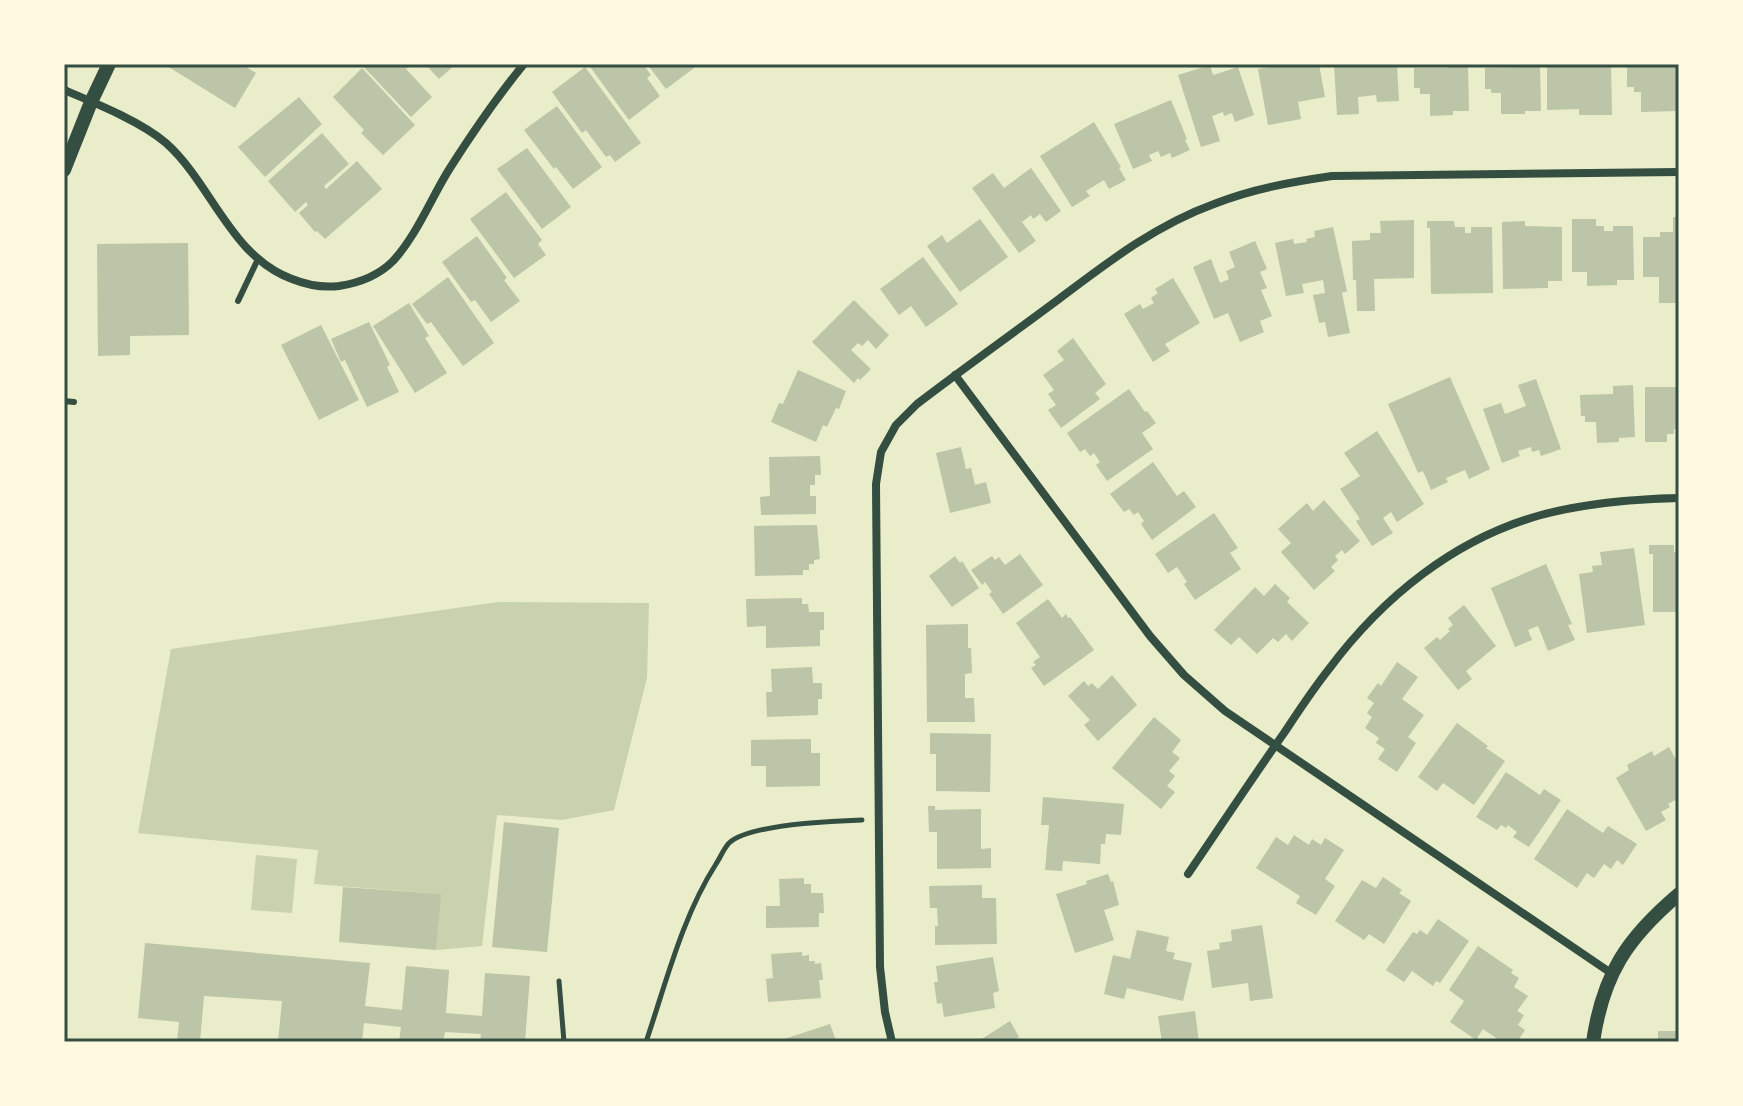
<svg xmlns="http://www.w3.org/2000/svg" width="1743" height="1106" viewBox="0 0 1743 1106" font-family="Figtree,sans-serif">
  <rect width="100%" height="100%" fill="#e9edc9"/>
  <!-- green -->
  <g fill="#cad2ad">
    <polygon points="498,602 649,603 647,678 614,810 562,820 497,815 482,946 436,950 440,894 314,884 318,850 138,833 171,649"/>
    <polygon points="256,855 297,859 292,913 251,910"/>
  </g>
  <!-- building -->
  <g fill="#bcc5a7">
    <polygon points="169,64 241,64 256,73 235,108 167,66"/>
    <polygon points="361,64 412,64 406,69 432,97 411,117"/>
    <polygon points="425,64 456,64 439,79"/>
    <polygon points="588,64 643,64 651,75 647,78 660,96 629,120"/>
    <polygon points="647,64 691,64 694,68 666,89"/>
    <polygon points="1286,64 1319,64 1325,97 1298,102 1301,119 1268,125 1258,69"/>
    <polygon points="1334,64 1397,64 1399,101 1377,102 1376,95 1358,97 1359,114 1337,115"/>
    <polygon points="1448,64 1468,64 1469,111 1453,111 1453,115 1430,116 1430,94 1420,94 1420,88 1414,88 1414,68 1448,68"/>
    <polygon points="1518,64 1540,64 1541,111 1525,111 1525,114 1501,114 1501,93 1491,93 1491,89 1485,89 1485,68 1518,67"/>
    <polygon points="1547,64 1611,64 1612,115 1579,115 1579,109 1547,110"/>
    <polygon points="1627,64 1679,64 1679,111 1641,112 1641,92 1634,92 1634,87 1627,87"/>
    <polygon points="1210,65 1213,75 1238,67 1254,115 1235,122 1232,113 1224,116 1223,112 1212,116 1220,141 1201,147 1178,75"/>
    <polygon points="585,67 641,143 615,162 610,155 606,157 586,130 582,133 552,92"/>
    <polygon points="362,68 415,125 383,155 361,133 364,130 333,97"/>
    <polygon points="299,97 322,124 265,177 238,147"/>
    <polygon points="1171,100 1187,139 1185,140 1190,150 1172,158 1170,153 1161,157 1158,151 1149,155 1152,161 1133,169 1114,124"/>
    <polygon points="557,106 602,167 573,189 556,167 554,169 524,130"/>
    <polygon points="1094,122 1121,167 1119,168 1126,180 1109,189 1104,180 1086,191 1090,196 1072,207 1040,156"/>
    <polygon points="322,133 349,164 324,186 326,189 357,161 382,189 325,239 317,231 315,232 299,213 308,205 306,202 295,212 268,181"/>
    <polygon points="527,148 571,207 542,229 497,169"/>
    <polygon points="1031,168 1061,211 1046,222 1040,214 1033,219 1031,215 1022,222 1036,241 1019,253 972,188 993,173 1004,188"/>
    <polygon points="506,192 542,240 538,244 546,255 514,278 470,219"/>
    <polygon points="1673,217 1679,217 1679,303 1659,303 1659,277 1643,277 1643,237 1660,237 1660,232 1673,232"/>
    <polygon points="980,219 1008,257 960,292 927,246 942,235 947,243"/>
    <polygon points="1572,219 1596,219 1596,226 1604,226 1604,231 1613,231 1613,226 1633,226 1634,280 1617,280 1617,285 1587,286 1587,272 1572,272"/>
    <polygon points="1414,220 1414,278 1374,279 1375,311 1357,311 1356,280 1353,280 1352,241 1370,240 1370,233 1381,233 1380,221"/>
    <polygon points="1427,221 1454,221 1455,227 1465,227 1465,233 1471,233 1471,227 1492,227 1493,293 1431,294 1430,228 1427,228"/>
    <polygon points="1525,221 1525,226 1562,227 1562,281 1548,281 1548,288 1503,289 1502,222"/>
    <polygon points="1333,227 1347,291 1342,293 1350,333 1328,337 1325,322 1319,323 1313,295 1325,293 1323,280 1302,284 1304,293 1286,296 1275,243 1293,239 1294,244 1307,242 1306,239 1315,237 1314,231"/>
    <polygon points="477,236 507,278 504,280 520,301 491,322 475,300 471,302 442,262"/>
    <polygon points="1255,241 1267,269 1260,272 1267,288 1261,290 1272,316 1260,321 1264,332 1240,342 1228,313 1214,319 1193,267 1211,259 1220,283 1229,279 1226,271 1235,267 1229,252"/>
    <polygon points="188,243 189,335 130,336 130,355 98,356 97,244"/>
    <polygon points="923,257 958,304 926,327 911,306 899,315 880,289"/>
    <polygon points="448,277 494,343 463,366 431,322 427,324 412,304"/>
    <polygon points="1173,278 1200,323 1165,344 1170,351 1153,362 1124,314 1140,304 1143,309 1154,303 1151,298 1158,293 1155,289"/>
    <polygon points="854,300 889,335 876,349 868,340 862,346 858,343 851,350 871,369 860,380 858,378 854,383 812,342"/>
    <polygon points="409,303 429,336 425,338 447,373 415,393 373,326"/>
    <polygon points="369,322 390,365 387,367 399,392 367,407 345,360 341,362 331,339"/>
    <polygon points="321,325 359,400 319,420 281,345"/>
    <polygon points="1073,338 1106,384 1095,393 1100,399 1061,428 1048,410 1056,405 1048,394 1054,390 1043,375 1064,360 1057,351"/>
    <polygon points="798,370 846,391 839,409 836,408 827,427 823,425 816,442 771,422 779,403 783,404"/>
    <polygon points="1450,377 1490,469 1469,479 1465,470 1446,478 1448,482 1431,490 1423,471 1418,473 1388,404"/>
    <polygon points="1536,379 1561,449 1541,456 1539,450 1532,452 1531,447 1518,451 1520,456 1502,463 1483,409 1501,403 1505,414 1526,406 1518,385"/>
    <polygon points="1633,385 1635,437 1619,438 1619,442 1597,443 1596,422 1585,422 1585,416 1581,416 1580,395 1613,394 1613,386"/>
    <polygon points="1645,387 1679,387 1679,429 1674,429 1674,434 1667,434 1667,442 1645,442"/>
    <polygon points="1129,389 1145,412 1147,411 1156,423 1142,433 1153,449 1107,481 1096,465 1100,462 1094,453 1090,456 1085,449 1080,452 1067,433"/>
    <polygon points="1377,431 1424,504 1397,522 1391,512 1383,518 1393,533 1372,546 1356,521 1360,519 1340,489 1360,476 1344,453"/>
    <polygon points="961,447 966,469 971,468 975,485 986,482 991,503 950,513 936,453"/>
    <polygon points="820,456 821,475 815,475 815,485 810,485 810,496 816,496 816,514 761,515 760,497 770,496 769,457"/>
    <polygon points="1153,462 1177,496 1184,491 1196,507 1152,540 1141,524 1144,521 1138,512 1134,515 1129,509 1124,512 1110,494"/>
    <polygon points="1324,500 1360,541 1345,554 1342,550 1335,556 1338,560 1331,567 1335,571 1314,590 1281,552 1291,543 1278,529 1307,503 1313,511"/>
    <polygon points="1214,513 1238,548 1230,553 1241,569 1195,600 1184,584 1187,582 1177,567 1168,573 1155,554"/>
    <polygon points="817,525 820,559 814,560 814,564 809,564 809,570 803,570 803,575 755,576 754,526"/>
    <polygon points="1649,545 1674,545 1674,552 1679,552 1679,612 1653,612 1653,554 1649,554"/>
    <polygon points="1634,548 1645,625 1587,633 1579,574 1593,572 1592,566 1602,565 1600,552"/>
    <polygon points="1020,554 1043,585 1003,614 989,594 992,592 985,582 982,585 971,570 992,556 995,560 999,557 1005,565"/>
    <polygon points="955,556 960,563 962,561 979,588 952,607 929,576"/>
    <polygon points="1546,564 1572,624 1568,625 1575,640 1548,651 1538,626 1528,630 1532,640 1515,647 1491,588"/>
    <polygon points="1275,584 1290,598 1287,602 1309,623 1292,641 1286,634 1278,642 1273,638 1257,654 1239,637 1231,645 1214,630 1255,587 1264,596"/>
    <polygon points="802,598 802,604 808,604 809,612 824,612 824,630 820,630 820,646 766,648 766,626 747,627 746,599"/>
    <polygon points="1048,599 1062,618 1066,614 1068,618 1070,617 1094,650 1044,686 1031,668 1036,665 1033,662 1040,657 1016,623"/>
    <polygon points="1464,605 1496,646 1466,671 1472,679 1458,690 1424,648 1437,637 1440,640 1450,631 1448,629 1453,625 1448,618"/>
    <polygon points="968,624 968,648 971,648 972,673 965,674 965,698 974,698 975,722 927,722 926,625"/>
    <polygon points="1397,662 1418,677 1402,699 1424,715 1408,737 1416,743 1397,772 1378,759 1385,749 1376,743 1379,738 1365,728 1372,717 1367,713 1374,703 1367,698 1378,683 1381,686"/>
    <polygon points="812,667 813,683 822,683 822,699 818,699 818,715 767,717 766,692 772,692 771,669"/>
    <polygon points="1112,675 1137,705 1098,741 1084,725 1090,720 1068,696 1084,681 1088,686 1092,683 1098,689"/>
    <polygon points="1154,717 1181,740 1172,752 1180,758 1169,771 1175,776 1167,786 1175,792 1161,809 1112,768"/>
    <polygon points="1457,723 1488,746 1486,748 1505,761 1474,805 1443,783 1437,791 1418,777"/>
    <polygon points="930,733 991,734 990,792 936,791 936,754 930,754"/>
    <polygon points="811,739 811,753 820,753 820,786 766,787 766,766 751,766 751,740"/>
    <polygon points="1669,747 1679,765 1679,807 1675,800 1668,804 1670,807 1661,812 1666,820 1646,831 1616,778 1629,770 1627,765 1652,751 1654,756"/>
    <polygon points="1506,772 1540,795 1544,789 1561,800 1529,847 1513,837 1517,832 1508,825 1506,828 1501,825 1497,830 1476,817"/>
    <polygon points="1043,797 1124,804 1121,835 1106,834 1105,844 1101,844 1100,864 1063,861 1062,871 1045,870 1049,825 1041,825"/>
    <polygon points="928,806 935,806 935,810 981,809 981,849 991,848 991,868 937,869 937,832 929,832"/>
    <polygon points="1567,809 1603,833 1608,826 1637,844 1623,865 1617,860 1611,869 1604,864 1594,878 1587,873 1577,888 1534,859"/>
    <polygon points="504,822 559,828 547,952 492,947"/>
    <polygon points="1294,835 1309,845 1312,839 1321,845 1325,838 1344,850 1325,879 1335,886 1316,915 1296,903 1300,896 1256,868 1276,837 1288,845"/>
    <polygon points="1108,874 1111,882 1113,881 1119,905 1104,910 1114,940 1075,953 1056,894 1087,884 1086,881"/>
    <polygon points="1383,877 1402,890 1399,893 1411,901 1384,944 1369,934 1364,940 1335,921 1362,880 1376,888"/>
    <polygon points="804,878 804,884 811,884 811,893 823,893 824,913 819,913 819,927 766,928 766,906 780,906 779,879"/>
    <polygon points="982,885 982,898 996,898 997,944 935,945 935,926 938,926 937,908 930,908 929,886"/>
    <polygon points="343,887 441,894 436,950 339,942"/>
    <polygon points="1438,919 1469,941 1440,983 1436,981 1433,986 1412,971 1404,982 1386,970 1413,932 1417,934 1420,930 1427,935"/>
    <polygon points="1262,925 1273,998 1250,1001 1248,983 1212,988 1207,951 1220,949 1219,943 1232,941 1231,930"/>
    <polygon points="1137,930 1169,937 1166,951 1175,953 1173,959 1192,963 1183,1001 1127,988 1124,999 1104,994 1113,955 1130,959"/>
    <polygon points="145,943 370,963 365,1006 402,1010 406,966 449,970 446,1013 482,1016 485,973 530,976 525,1042 480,1042 481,1034 445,1032 443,1042 399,1042 401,1027 364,1023 362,1042 278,1042 282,1001 204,996 200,1042 177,1042 179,1022 138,1018"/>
    <polygon points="1478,946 1513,970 1511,973 1519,978 1514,987 1528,996 1517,1011 1524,1015 1518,1025 1525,1030 1517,1042 1502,1042 1483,1029 1476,1040 1450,1022 1464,1001 1449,990"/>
    <polygon points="802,952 802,956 809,955 809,961 815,961 815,964 821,963 823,980 819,980 821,998 768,1002 766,979 773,978 771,954"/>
    <polygon points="993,957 999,991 993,993 995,1008 944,1017 942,1003 937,1004 934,982 938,982 936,966"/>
    <polygon points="1195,1011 1199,1042 1162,1042 1158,1016"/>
    <polygon points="1010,1021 1019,1037 1011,1042 977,1042"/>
    <polygon points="830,1024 836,1041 834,1042 775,1042"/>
    <rect x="1658" y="1031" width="20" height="11"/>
  </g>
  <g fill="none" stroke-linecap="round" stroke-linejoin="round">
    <!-- path -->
    <g stroke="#344e41" stroke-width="5">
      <polyline points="559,981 564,1042"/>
      <path d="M646,1042C666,983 682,917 716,864C720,858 724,848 729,843C749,824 833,821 862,820"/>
    </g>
    <!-- service -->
    <g stroke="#344e41" stroke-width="6">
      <polyline points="238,301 258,259"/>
      <polyline points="64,401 74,402"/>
    </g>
    <!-- minor -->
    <g stroke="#344e41" stroke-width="8">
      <path d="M64,90C95,103 140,121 166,143C212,184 230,256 292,279C307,285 322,288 339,286C359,283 378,276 393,261C417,235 431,198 450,168C473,132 497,97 524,64"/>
      <polyline points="955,375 1150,636 1184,675 1225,711 1611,973"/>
      <path d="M1188,874C1220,827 1251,780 1284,733C1298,712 1313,689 1329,669C1382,598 1454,539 1541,515C1586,503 1633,499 1679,498"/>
      <path d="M892,1042L885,1012L880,967L876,484L881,452L896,425L917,404C964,368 1012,334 1059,299C1108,262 1156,225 1214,204C1252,189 1291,182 1332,176L1679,172"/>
    </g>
    <!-- tertiary -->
    <g stroke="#344e41" stroke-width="14">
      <polyline points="64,170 91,102 109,64"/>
      <path d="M1593,1042C1603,974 1627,938 1679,894"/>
    </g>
  </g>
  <!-- border -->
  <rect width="1743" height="1106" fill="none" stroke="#fefae0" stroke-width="132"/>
  <rect x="66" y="66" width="1611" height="974" fill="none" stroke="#344e41" stroke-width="3"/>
</svg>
